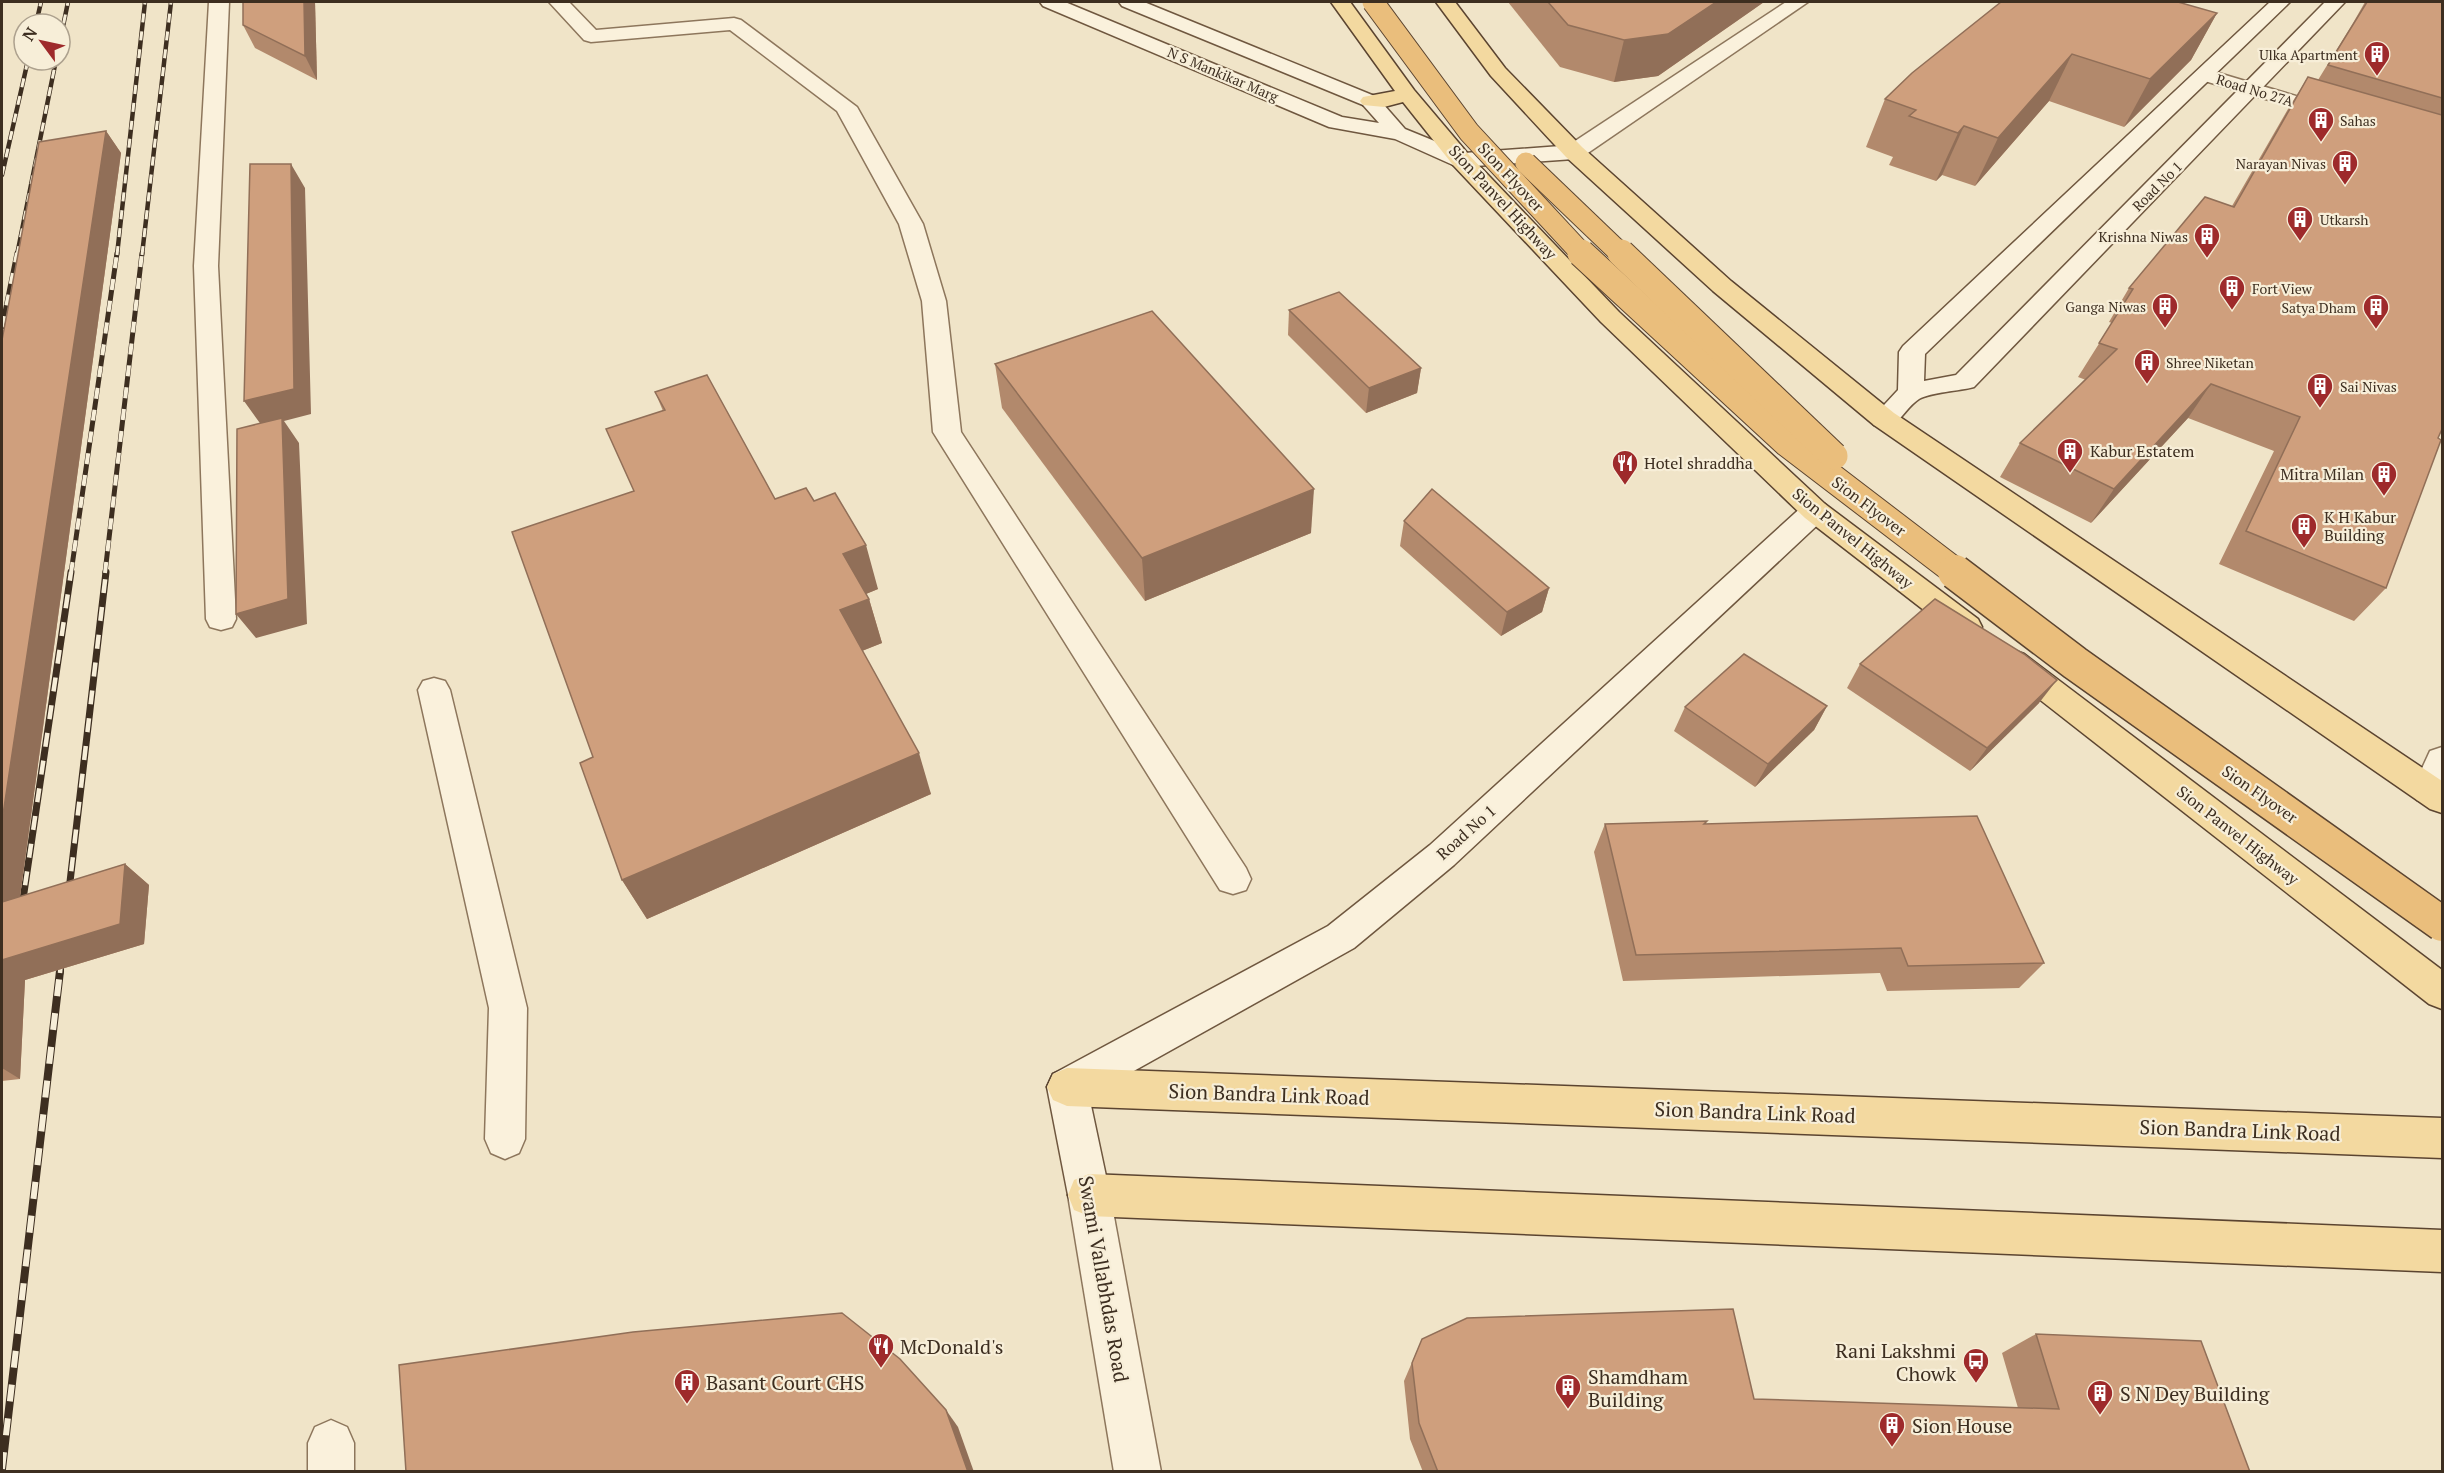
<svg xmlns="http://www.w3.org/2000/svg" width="2444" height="1473" viewBox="0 0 2444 1473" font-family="'PT Serif',serif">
  <rect width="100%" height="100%" fill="#f0e4c8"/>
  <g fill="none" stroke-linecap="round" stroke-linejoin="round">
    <!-- service casing -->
    <g stroke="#8d765c" stroke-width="3">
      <polygon id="service" points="434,678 445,681 450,690 527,1008 525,1139 519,1153 505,1159 491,1153 485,1139 489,1008 418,690 423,681"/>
    </g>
    <!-- minor casing -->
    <g stroke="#8d765c" stroke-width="3">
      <g id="minor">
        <polygon points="209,2 229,2 218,266 236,619 232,627 221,630 210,627 206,619 194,266"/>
        <polygon points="549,2 569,2 596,30 734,18 741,20 857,107 923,224 946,301 961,432 1246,868 1251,879 1246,890 1233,894 1220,890 933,432 922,301 899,224 837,111 730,30 591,42 584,40"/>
        <polygon points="1786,2 1808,2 1582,157 1566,157 1563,152 1566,147"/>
        <polygon points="2205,69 2343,110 2347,114 2343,118 2336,120 2198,79 2195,75 2198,71"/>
        <polygon points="2442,747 2442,797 2429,804 2417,800 2412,790 2430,751"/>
        <polygon points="331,1420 347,1427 354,1443 354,1472 308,1472 308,1443 315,1427"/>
      </g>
    </g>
    <!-- tertiary casing -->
    <g stroke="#8d765c" stroke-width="3">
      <polygon id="tertiary" points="1089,1174 1104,1180 1110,1195 1161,1472 1114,1472 1068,1195 1074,1180"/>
    </g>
    <!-- secondary casing -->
    <g stroke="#6f573f" stroke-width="3">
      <g id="secondary">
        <polygon points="1040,2 1065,2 1342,117 1379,123 1363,105 1122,6 1119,2 1144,2 1377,97 1405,129 1464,153 1574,145 1582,147 1585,152 1582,157 1574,159 1461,167 1453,165 1395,139 1329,127 1043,6"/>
        <path d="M2270,2H2290L1925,354L1924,381L1956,375L2325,2H2345L1974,387C1960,391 1931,392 1919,399C1902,410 1899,432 1874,425L1871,419L1898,390L1899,352L1903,346Z"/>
        <polygon points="1815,501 1825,504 1829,511 1825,518 1454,865 1354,948 1089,1096 1110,1195 1104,1210 1089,1216 1074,1210 1068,1195 1047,1087 1053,1074 1328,926 1430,845 1805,504"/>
      </g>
    </g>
    <!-- primary casing -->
    <g stroke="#5b4430" stroke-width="3">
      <g id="primary">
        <polygon points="1331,2 1350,2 1414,90 1469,155 1619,312 1825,504 1978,619 1982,627 1978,635 1967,638 1956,635 1805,518 1601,322 1453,165 1403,102 1384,107 1363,105 1360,101 1363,97 1395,91"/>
        <polygon points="1436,2 1455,2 1505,68 1582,147 1731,281 1894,413 2442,781 2442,813 2430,809 1874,425 1713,291 1566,157 1491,76"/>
        <polygon points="2013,650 2024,654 2442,970 2442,1009 2429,1004 2002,670 1997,662 2002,654"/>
        <polygon points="1067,1068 2442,1118 2442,1158 1067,1106 1053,1100 1047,1087 1053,1074"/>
        <polygon points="1089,1174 2442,1230 2442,1272 1089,1216 1074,1210 1068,1195 1074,1180"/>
      </g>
    </g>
    <!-- service -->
    <use href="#service" fill="#faf1dc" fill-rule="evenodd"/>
    <!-- minor -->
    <use href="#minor" fill="#faf1dc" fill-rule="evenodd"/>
    <!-- tertiary -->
    <use href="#tertiary" fill="#faf1dc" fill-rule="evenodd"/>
    <!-- secondary -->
    <use href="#secondary" fill="#faf1dc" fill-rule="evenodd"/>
    <!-- primary -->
    <use href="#primary" fill="#f3d9a0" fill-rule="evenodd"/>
    <!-- rail-far3 casing -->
    <g stroke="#3d2e20" stroke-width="4.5">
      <g id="rail-far3">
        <polyline points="36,24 41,2"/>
        <polyline points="60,41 68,2"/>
        <polyline points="2,175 28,60"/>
        <polyline points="17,255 56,60"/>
        <polyline points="117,255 145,2"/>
        <polyline points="142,255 171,2"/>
      </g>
    </g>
    <!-- rail-far2 casing -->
    <g stroke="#3d2e20" stroke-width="5">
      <g id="rail-far2">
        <polyline points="2,327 17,253"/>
        <polyline points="71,573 117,253"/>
        <polyline points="105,573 142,253"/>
      </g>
    </g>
    <!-- rail-far1 casing -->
    <g stroke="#3d2e20" stroke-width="7">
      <g id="rail-far1">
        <polyline points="68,899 106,572"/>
        <polyline points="21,913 71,572"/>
        <polyline points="60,973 62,952"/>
      </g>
    </g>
    <!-- rail casing -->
    <g stroke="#3d2e20" stroke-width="8">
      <polyline id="rail" points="2,1469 60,971"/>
    </g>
    <!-- rail-far3 -->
    <use href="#rail-far3" stroke="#f7eed8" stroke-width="3" stroke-dasharray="9" stroke-linecap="butt"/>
    <!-- rail-far2 -->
    <use href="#rail-far2" stroke="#f7eed8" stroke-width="4" stroke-dasharray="11" stroke-linecap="butt"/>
    <!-- rail-far1 -->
    <use href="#rail-far1" stroke="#f7eed8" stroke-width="4.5" stroke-dasharray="14" stroke-linecap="butt"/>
    <!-- rail -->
    <use href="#rail" stroke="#f7eed8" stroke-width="6" stroke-dasharray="17" stroke-linecap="butt"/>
    <!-- trunk-bridge-far2 casing -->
    <g stroke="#5b4430" stroke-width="23" stroke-linecap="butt">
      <g id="trunk-bridge-far2">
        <polyline points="1373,2 1469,132 1583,255"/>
        <polyline points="1526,163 1622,255"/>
      </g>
    </g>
    <!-- trunk-bridge-far1 casing -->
    <g stroke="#5b4430" stroke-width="29" stroke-linecap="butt">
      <g id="trunk-bridge-far1">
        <polyline points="1581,253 1787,443 1957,573"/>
        <polyline points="1621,253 1834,456"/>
      </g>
    </g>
    <!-- trunk-bridge casing -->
    <g stroke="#5b4430" stroke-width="37" stroke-linecap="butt">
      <polyline id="trunk-bridge" points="1955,572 2075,663 2442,924"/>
    </g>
    <!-- trunk-bridge-far2 -->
    <use href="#trunk-bridge-far2" stroke="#eabe7c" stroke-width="21"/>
    <!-- trunk-bridge-far1 -->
    <use href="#trunk-bridge-far1" stroke="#eabe7c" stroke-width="27"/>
    <!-- trunk-bridge -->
    <use href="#trunk-bridge" stroke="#eabe7c" stroke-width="34"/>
  </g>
  <!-- wall -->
  <g fill="#b2896c">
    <polygon points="315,2 317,80 255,48 243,25"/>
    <polygon points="1508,2 1764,2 1658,76 1614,82 1560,67"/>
    <polygon points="2365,2 2442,2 2442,429 2438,438 2386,588 2354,621 2219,564 2274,451 2188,418 2091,523 2000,477 2020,443 2086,380 2078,377 2112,323 2109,322 2129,288 2232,206 2288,109 2308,77 2318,80 2353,23"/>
    <polygon points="2217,13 2191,60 2124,127 2049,101 1975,186 1942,175 1936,181 1889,165 1893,157 1866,147 1885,99"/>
    <polygon points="106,131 121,153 20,897 125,864 149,885 144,944 25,980 20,1079 2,1081 2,340"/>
    <polygon points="1289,310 1421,368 1417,393 1366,413 1288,335"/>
    <polygon points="995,364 1311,533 1145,601 1002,408"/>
    <polygon points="655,392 775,499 814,501 878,589 866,594 869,599 882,643 862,651 931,794 647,919 622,880 593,757 634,491 606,429 663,411"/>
    <polygon points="1404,521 1549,588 1542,612 1501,636 1400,546"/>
    <polygon points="1860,664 2039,703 1970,771 1847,688"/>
    <polygon points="1827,706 1814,730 1755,787 1674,731 1685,707"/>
    <polygon points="1707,821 1705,824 2044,963 2019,988 1887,991 1880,973 1623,981 1594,852 1605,824"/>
    <polygon points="2036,1334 2250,1472 1423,1472 1410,1439 1404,1381 1422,1339 1754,1399 2018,1408 2002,1353"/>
  </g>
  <!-- shaded-wall -->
  <g fill="#916f58">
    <polygon points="304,2 315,2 317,80 305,56"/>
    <polygon points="1716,2 1764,2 1658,76 1614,82 1624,40"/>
    <polygon points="2217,13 2191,60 2124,127 2150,79"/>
    <polygon points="2072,54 2049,101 1975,186 1998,138"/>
    <polygon points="1964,126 1942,175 1936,181 1958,133"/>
    <polygon points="106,131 121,153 16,926 2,915 2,821"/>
    <polygon points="291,164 305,188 311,414 284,421 299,443 307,624 256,638 236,614 262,426 244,401"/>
    <polygon points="1421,368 1417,393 1366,413 1369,388"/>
    <polygon points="2211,384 2188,418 2091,523 2114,489"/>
    <polygon points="1314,489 1311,533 1145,601 1142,558"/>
    <polygon points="866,545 878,589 856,598 843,554"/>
    <polygon points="1549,588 1542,612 1501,636 1507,612"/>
    <polygon points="869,599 882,643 854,654 840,610"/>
    <polygon points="2057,680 2039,703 1970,771 1987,748"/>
    <polygon points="1827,706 1814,730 1755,787 1768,764"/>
    <polygon points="919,753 931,794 647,919 622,880"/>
    <polygon points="125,864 149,885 144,944 25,980 20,1079 2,1068 2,960"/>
    <polygon points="946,1410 958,1427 974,1472 968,1472"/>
  </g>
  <!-- building -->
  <g fill="#cf9f7d" stroke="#916f58" stroke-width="1.5">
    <polygon points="243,2 304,2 305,56 243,25"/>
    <polygon points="1548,2 1716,2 1668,34 1624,40 1568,25"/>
    <polygon points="2001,2 2178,2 2217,13 2150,79 2072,54 1998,138 1964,126 1958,133 1909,116 1916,110 1885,99 1912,73"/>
    <polygon points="2367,2 2442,2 2442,98 2328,65"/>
    <polygon points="2308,77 2442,115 2442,429 2438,438 2441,440 2386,588 2246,531 2300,417 2211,384 2114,489 2020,443 2117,349 2099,343 2133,289 2129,288 2205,197 2234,207"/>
    <polygon points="106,131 2,821 2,340 39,142"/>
    <polygon points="250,164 291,164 294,389 244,401"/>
    <polygon points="1339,292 1421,368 1369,388 1289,310"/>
    <polygon points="1152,311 1314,489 1142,558 995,364"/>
    <polygon points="707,375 775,499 806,488 814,501 835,493 866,545 843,554 869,599 840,610 919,753 622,880 580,763 593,757 512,532 634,491 606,429 665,410 655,392"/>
    <polygon points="282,418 288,599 236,614 237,429"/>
    <polygon points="1432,489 1549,588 1507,612 1404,521"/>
    <polygon points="1935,599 2024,654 2057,680 1987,748 1860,664"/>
    <polygon points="1744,654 1827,706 1768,764 1685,707"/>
    <polygon points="1977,816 2044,963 1908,966 1901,948 1636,955 1605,824 1707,821 1704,824"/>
    <polygon points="125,864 120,924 2,960 2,902"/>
    <polygon points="1733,1309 1754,1399 2059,1409 2036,1334 2201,1341 2250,1472 1438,1472 1419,1423 1412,1363 1422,1339 1467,1318"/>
    <polygon points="842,1313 900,1359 946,1410 968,1472 406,1472 399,1365 633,1332"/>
  </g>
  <!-- icons -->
  <defs>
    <g id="building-pin" transform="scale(1.35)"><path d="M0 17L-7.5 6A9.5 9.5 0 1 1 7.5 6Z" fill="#9e2a2b" stroke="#f7eed8"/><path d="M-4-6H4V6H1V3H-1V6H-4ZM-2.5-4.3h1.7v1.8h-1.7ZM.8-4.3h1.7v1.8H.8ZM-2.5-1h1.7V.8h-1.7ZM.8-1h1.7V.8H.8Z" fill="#fff"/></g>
    <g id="restaurant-pin" transform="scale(1.35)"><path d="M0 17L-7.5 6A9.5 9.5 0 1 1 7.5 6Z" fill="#9e2a2b" stroke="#f7eed8"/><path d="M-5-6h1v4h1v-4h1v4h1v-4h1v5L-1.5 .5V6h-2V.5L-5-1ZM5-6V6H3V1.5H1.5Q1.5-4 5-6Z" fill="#fff"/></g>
    <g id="bus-pin" transform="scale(1.35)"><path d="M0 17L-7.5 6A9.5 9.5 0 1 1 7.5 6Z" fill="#9e2a2b" stroke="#f7eed8"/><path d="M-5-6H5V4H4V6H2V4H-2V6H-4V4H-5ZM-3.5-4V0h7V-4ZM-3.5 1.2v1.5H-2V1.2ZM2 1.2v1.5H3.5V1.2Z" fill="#fff"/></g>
  </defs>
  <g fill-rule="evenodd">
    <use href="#building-pin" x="2377" y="54"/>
    <use href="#building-pin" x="2321" y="120"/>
    <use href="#building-pin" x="2345" y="163"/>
    <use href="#building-pin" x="2300" y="219"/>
    <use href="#building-pin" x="2207" y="236"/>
    <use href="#building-pin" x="2232" y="288"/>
    <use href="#building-pin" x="2165" y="306"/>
    <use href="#building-pin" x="2376" y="307"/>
    <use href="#building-pin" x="2147" y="362"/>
    <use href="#building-pin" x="2320" y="386"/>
    <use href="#building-pin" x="2070" y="451"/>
    <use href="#restaurant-pin" x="1625" y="463"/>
    <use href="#building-pin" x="2384" y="474"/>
    <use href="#building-pin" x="2304" y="526"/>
    <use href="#restaurant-pin" x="881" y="1346"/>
    <use href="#bus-pin" x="1976" y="1361"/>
    <use href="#building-pin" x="687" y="1382"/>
    <use href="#building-pin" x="1568" y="1387"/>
    <use href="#building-pin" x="2100" y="1393"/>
    <use href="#building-pin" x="1892" y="1425"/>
  </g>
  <g text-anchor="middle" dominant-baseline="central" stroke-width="4.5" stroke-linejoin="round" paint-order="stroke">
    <!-- far-poi labels -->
    <g font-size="14" fill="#3d2e20" stroke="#f7eed8" text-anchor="end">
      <text x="2358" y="54">Ulka Apartment</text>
      <text x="2340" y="120" text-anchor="start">Sahas</text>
      <text x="2326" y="163">Narayan Nivas</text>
      <text x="2320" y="219" text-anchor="start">Utkarsh</text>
      <text x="2188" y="236">Krishna Niwas</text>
      <text x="2252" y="288" text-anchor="start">Fort View</text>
      <text x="2146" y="306">Ganga Niwas</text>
      <text x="2356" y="307">Satya Dham</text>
      <text x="2166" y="362" text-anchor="start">Shree Niketan</text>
      <text x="2340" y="386" text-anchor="start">Sai Nivas</text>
    </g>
    <!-- far-street labels -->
    <g font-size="14" fill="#3d2e20" stroke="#f7eed8">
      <text transform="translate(1223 74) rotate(23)">N S Mankikar Marg</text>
      <text transform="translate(2255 90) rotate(17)">Road No 27A</text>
      <text transform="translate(2157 186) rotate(-45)">Road No 1</text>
    </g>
    <!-- street labels -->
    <g font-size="16" fill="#3d2e20" stroke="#f7eed8">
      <text transform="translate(1511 177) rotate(47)">Sion Flyover</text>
      <text transform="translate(1503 202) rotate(47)">Sion Panvel Highway</text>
      <text transform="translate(1869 506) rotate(37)">Sion Flyover</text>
      <text transform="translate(1853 538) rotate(39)">Sion Panvel Highway</text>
      <text transform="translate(2260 794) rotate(35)">Sion Flyover</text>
      <text transform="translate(1466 832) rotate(-42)">Road No 1</text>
      <text transform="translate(2238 835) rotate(38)">Sion Panvel Highway</text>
    </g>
    <!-- poi labels -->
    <g font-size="16" fill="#3d2e20" stroke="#f7eed8" text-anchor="start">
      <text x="2090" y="451">Kabur Estatem</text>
      <text x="1644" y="463">Hotel shraddha</text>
      <text x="2364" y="474" text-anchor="end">Mitra Milan</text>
      <text x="2324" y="517">K H Kabur<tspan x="2324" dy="18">Building</tspan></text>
    </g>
    <!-- near-street labels -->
    <g font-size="20" fill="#3d2e20" stroke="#f7eed8">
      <text transform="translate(1269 1094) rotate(2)">Sion Bandra Link Road</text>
      <text transform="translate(1755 1112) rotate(2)">Sion Bandra Link Road</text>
      <text transform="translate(2240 1130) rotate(2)">Sion Bandra Link Road</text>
      <text transform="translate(1104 1279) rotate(80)">Swami Vallabhdas Road</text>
    </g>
    <!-- near-poi labels -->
    <g font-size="20" fill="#3d2e20" stroke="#f7eed8" text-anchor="start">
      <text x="900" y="1346">McDonald's</text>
      <text x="1956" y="1350" text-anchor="end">Rani Lakshmi<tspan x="1956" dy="23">Chowk</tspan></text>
      <text x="1588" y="1376">Shamdham<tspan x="1588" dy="23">Building</tspan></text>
      <text x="706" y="1382">Basant Court CHS</text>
      <text x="2120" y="1393">S N Dey Building</text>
      <text x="1912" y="1425">Sion House</text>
    </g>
  </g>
  <!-- border -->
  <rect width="2444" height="1473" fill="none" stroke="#3d2e20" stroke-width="6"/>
  <!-- north arrow -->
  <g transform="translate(42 42) rotate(303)"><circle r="28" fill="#f7eed8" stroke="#ada18e" stroke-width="1.5"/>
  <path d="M0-4.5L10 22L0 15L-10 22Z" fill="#9e2a2b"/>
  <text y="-9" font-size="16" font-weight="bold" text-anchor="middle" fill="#3d2e20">N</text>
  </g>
</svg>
